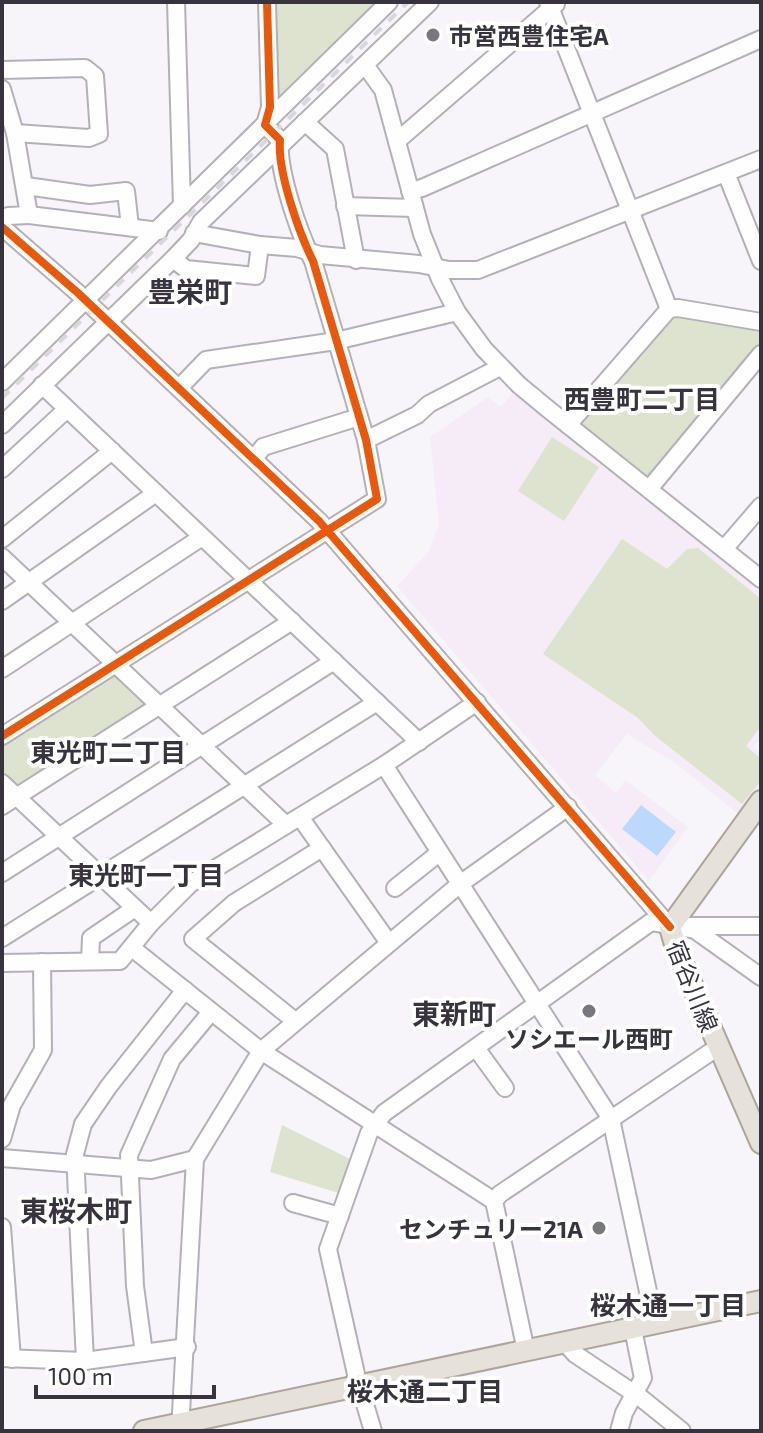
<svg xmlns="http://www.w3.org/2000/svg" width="763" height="1433" viewBox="0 0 763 1433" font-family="'Exo 2','Noto Sans JP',sans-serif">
  <rect width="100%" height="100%" fill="#f7f5fa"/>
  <!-- education -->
  <polygon fill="#f6ecf8" points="514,391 761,587 761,739 754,747 761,753 761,790 745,810 737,813 675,763 627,734 595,775 616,793 625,780 688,827 649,881 397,586 429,551 439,525 430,437 488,397 501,407"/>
  <!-- green -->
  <g fill="#dde3ce">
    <polygon points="273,2 384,2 286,100 276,95"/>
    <polygon points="677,312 761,326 761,347 652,478 646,479 581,426 580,420 669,315"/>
    <polygon points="552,437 599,467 564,521 518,491"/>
    <polygon points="622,539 667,569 687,549 698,548 761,599 761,726 746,746 761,759 761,781 742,804 654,735 638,718 543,654"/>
    <polygon points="113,675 120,675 149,703 22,790 2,778 2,746"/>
    <polygon points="282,1125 354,1161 342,1194 270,1172"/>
  </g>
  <!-- water -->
  <polygon fill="#bcd8fd" points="641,805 676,832 657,856 622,829"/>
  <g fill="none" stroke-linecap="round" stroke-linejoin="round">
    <!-- minor casing -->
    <g stroke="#b3b1b7" stroke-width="20">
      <g id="minor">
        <polyline points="176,2 182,206"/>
        <polyline points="548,2 669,309"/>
        <polyline points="365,65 383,90 422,234 440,279 457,312 484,349 519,385 548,409 761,579"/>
        <polyline points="2,70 85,68 95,76 99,134 89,138 15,133"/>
        <polyline points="2,89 15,133 29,215 8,216 2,221"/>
        <polyline points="305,122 335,149 356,260"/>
        <polyline points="397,141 556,4"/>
        <polyline points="726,173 761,261"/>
        <polyline points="26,186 90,195 126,191 130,227"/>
        <polyline points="410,191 422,188 761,39"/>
        <polyline points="345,206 414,208"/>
        <polyline points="29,215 159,231"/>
        <polyline points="2,227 78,293 319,521 670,927"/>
        <polyline points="194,233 260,245 297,248 320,255 419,264 449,270 478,270 761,159"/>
        <polyline points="173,259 186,269 256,276 260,245"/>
        <polyline points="2,382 389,2"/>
        <polyline points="42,385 419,742"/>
        <polyline points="179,388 206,360 336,341 457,312"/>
        <polyline points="2,425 173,259 191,240 201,222 430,2"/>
        <polyline points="568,425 669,309 678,308 761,322"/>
        <polyline points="366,440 417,415 429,404 500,367"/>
        <polyline points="254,459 263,447 359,417"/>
        <polyline points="2,469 67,409"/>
        <polyline points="649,489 761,354"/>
        <polyline points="2,539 112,451"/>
        <polyline points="724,549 761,506"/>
        <polyline points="2,557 286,825"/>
        <polyline points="2,601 156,493"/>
        <polyline points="2,669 202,537"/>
        <path d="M2,736L377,499L366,440L313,261C299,233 277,170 280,140L265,125L270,107L267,2"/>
        <polyline points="384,765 611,1119 655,1324"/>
        <polyline points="2,783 151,923"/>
        <polyline points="2,806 292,621"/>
        <polyline points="300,817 389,943"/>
        <polyline points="2,873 334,661"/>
        <polyline points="395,888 439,853"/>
        <polyline points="687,926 761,926"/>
        <polyline points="2,938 377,702"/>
        <polyline points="132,948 261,1051 494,1201"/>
        <polyline points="90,961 91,938 135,908"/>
        <polyline points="2,963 120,961 151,923 190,884 384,765 477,702"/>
        <polyline points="295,1021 193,939 234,903 322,848"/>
        <polyline points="476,1048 505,1088"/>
        <polyline points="2,1139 12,1105 43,1050 42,962"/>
        <polyline points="2,1158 151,1170 195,1159"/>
        <polyline points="293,1203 340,1216"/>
        <polyline points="2,1227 12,1359"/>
        <polyline points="566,1344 575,1354 641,1398 682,1431"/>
        <polyline points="526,1351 494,1201 500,1194 718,1047"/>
        <polyline points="144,1353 135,1286 129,1155 172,1059 211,1012"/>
        <polyline points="2,1358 85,1361 187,1347"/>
        <polyline points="85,1361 75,1154 83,1124 109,1086 185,990"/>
        <polyline points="180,1431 195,1159 261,1051 460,884 568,807"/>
        <polyline points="373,1431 356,1374 328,1249 369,1133 384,1113 651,922 695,930 761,977"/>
        <polyline points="619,1431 624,1413 643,1378 633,1329"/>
      </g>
    </g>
    <!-- major casing -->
    <g stroke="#aca59a" stroke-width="24">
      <g id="major">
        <polyline points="761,801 670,927 676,948 761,1143"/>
        <polyline points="144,1431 761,1301"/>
      </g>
    </g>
    <!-- minor -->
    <use href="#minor" stroke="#fefefe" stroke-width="16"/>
    <!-- major -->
    <use href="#major" stroke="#e6e2db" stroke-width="20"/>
    <!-- rail -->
    <polyline stroke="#d8d7da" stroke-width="4" stroke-dasharray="10 10" stroke-linecap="butt" points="2,398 408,2"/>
    <!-- cycleway casing -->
    <g stroke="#fff" stroke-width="13">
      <g id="cycleway">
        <polyline points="2,227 78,293 319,521 670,927"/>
        <path d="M2,736L377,499L366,440L313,261C299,233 277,170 280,140L265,125L270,107L267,2"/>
      </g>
    </g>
    <!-- cycleway -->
    <use href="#cycleway" stroke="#e8590c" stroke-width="8"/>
  </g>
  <!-- markers -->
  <g fill="#7a787f" stroke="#fff" stroke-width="3">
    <circle cx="433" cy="35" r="8"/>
    <circle cx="589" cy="1011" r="8"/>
    <circle cx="599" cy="1228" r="8"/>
  </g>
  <g text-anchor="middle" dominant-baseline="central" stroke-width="8" stroke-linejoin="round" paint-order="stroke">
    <!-- poi labels -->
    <g font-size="24" font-weight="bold" fill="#37343d" stroke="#fff" text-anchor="start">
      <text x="449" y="35">市営西豊住宅A</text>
      <text x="589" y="1038" text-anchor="middle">ソシエール西町</text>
      <text x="583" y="1228" text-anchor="end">センチュリー21A</text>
    </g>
    <!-- street labels -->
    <g font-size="24" fill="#37343d" stroke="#fff">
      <text transform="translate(693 986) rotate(68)">宿谷川線</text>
    </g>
    <!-- neighbourhood labels -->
    <g font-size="26" font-weight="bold" fill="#37343d" stroke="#fff">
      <text x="642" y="398">西豊町二丁目</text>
      <text x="108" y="751">東光町二丁目</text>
      <text x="146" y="874">東光町一丁目</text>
      <text x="668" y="1304">桜木通一丁目</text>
      <text x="425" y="1390">桜木通二丁目</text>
    </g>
    <!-- quarter labels -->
    <g font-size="28" font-weight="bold" fill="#37343d" stroke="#fff">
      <text x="190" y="291">豊栄町</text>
      <text x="454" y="1013">東新町</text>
      <text x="76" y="1210">東桜木町</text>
    </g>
  </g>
  <!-- border -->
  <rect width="763" height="1433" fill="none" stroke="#37343d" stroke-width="8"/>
  <!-- scale -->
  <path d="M36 1385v12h178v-12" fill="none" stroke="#37343d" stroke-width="4"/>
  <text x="48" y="1385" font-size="24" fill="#37343d" stroke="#ffffff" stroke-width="6" paint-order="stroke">100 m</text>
</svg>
